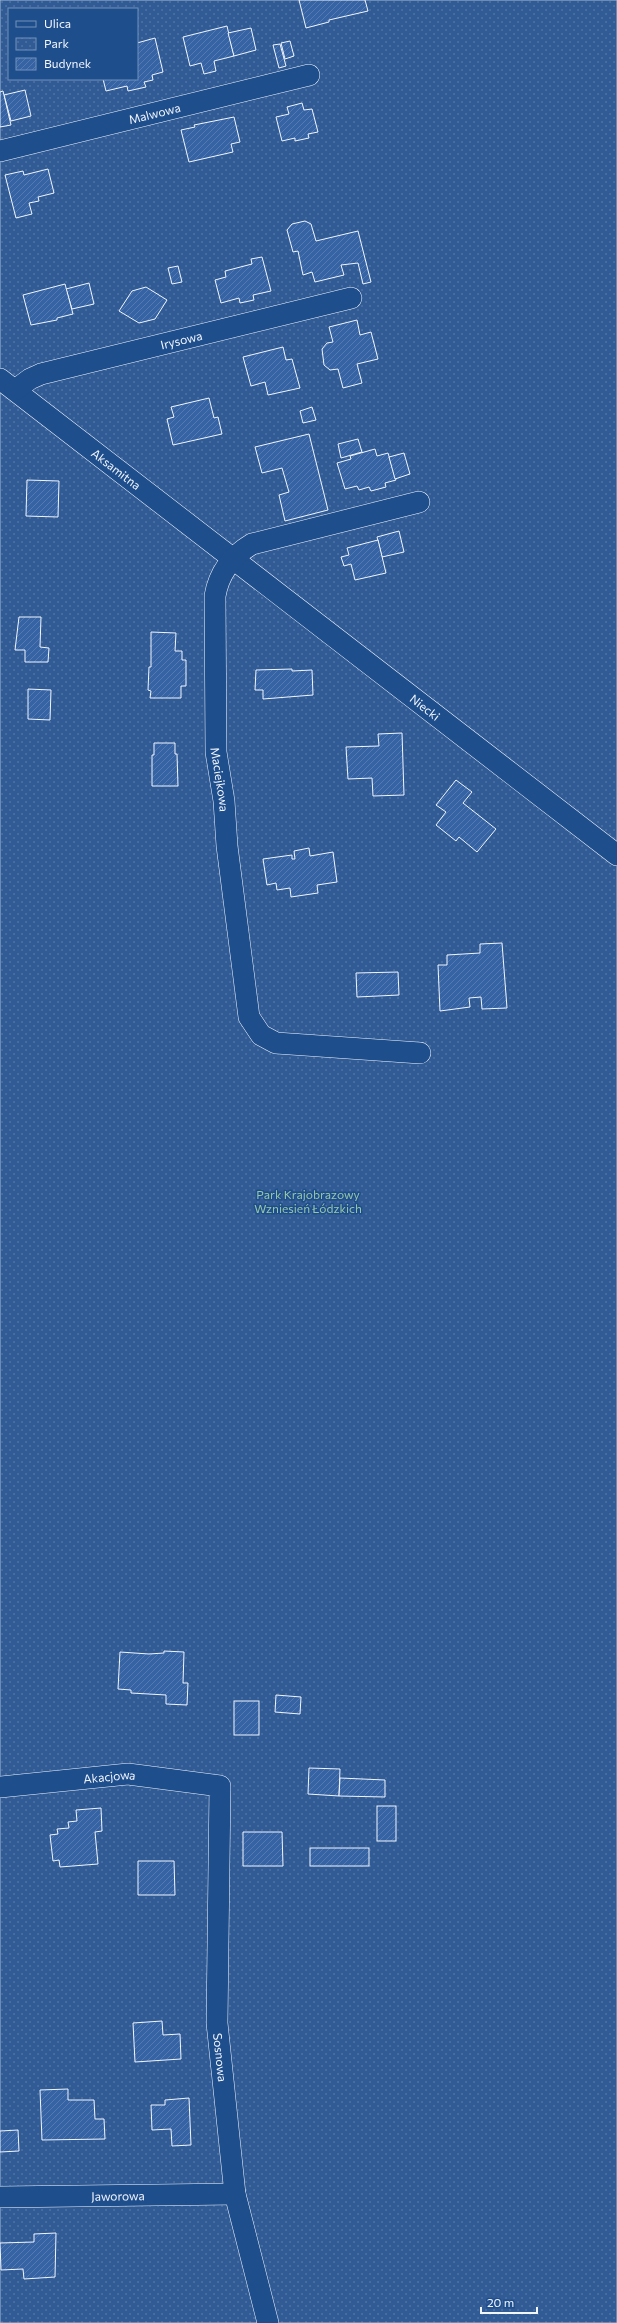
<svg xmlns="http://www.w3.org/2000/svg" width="617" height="2323" viewBox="0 0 617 2323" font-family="Commissioner,sans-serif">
  <defs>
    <pattern id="park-dots" width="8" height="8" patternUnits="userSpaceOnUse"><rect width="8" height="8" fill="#305b95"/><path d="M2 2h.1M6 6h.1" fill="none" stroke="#4e73a5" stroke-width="1.8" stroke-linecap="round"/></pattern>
    <pattern id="building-hatch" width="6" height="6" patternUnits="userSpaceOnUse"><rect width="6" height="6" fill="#3563a3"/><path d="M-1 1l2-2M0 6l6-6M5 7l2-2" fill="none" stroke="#537ab1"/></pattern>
  </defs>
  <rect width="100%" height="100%" fill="#1f4e8c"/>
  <!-- park -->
  <path fill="url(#park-dots)" stroke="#a8bbd7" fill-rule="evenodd" d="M0,0H617V2323H0ZM9,9H137V79H9Z"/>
  <!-- building -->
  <g fill="url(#building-hatch)" stroke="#f2f6ff">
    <polygon points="299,0 365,0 368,11 329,20 329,22 306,28"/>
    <polygon points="227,26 234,56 214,61 216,71 204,74 201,63 190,66 183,37"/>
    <polygon points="251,28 256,50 234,56 228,33"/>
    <polygon points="155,38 163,72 152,75 153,80 144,82 146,87 128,91 127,86 106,91 103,79 137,79 137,43"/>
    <polygon points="290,41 294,56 285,59 281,43"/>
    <polygon points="280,44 286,66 279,68 273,45"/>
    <polygon points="25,90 31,116 11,121 4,95"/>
    <polygon points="3,91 11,125 0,127 0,92"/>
    <polygon points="302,103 304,110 312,109 318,132 308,134 309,138 295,141 295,138 282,141 276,117 289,114 287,107"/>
    <polygon points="234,117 240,142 231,144 233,152 189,162 181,130 195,127 194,125"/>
    <polygon points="48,169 54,193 38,197 39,201 29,203 32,214 16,218 5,175 23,171 24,175"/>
    <polygon points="305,221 311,224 316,241 358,231 371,282 363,284 358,263 341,265 344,275 315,282 312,272 303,275 298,251 293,252 287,230 292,224"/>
    <polygon points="262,257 271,291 253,295 254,300 240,303 239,298 221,303 215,280 226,277 225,271 252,264 251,259"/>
    <polygon points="178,266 182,282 172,284 168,268"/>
    <polygon points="89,283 94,304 72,309 66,289"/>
    <polygon points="65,284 73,314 57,318 57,320 31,325 23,295"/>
    <polygon points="146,287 167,300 155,319 139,323 119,311 132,291"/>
    <polygon points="357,320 360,335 371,332 378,359 357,364 362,383 343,388 338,369 330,370 324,365 322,349 327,343 333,342 329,327"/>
    <polygon points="283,347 286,360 292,359 300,388 268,395 265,382 251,386 243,357"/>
    <polygon points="209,398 214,418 218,417 222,434 173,445 167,419 174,417 171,407"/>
    <polygon points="312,407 316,420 303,423 300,411"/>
    <polygon points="309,434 328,510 285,521 279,495 289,492 282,468 262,473 255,447"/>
    <polygon points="358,439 362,452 341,458 338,444"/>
    <polygon points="375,449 377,456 388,453 396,480 385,483 386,487 371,491 369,487 359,490 357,486 345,489 337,463 351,459 350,456"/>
    <polygon points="404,453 410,474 395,479 389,457"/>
    <polygon points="27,480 59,481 58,517 26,516"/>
    <polygon points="399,531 404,552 382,557 377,537"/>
    <polygon points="378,540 386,573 355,580 351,564 344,566 341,557 349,555 347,548"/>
    <polygon points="19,617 41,617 40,647 49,648 48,662 25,662 25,650 15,650"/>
    <polygon points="151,632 176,633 175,651 182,651 182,660 186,660 186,686 181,686 181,698 150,698 151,691 148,690 149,667 151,667"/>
    <polygon points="292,669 292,671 312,670 313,695 263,699 263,690 255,690 256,670"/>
    <polygon points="28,689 51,690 50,720 28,719"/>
    <polygon points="402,733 404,795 373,796 372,778 348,779 346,747 379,746 378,734"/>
    <polygon points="154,743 175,743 175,754 177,754 178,786 152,786 152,755 154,755"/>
    <polygon points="456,780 472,792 463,803 496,829 477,852 459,837 456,841 436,825 446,812 436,805"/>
    <polygon points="309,848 310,856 333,852 337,882 317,885 318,893 291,897 290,888 277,890 276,883 267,885 263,859 292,855 292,859 295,859 294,851"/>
    <polygon points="502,943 507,1008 482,1009 481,997 469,998 470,1007 440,1011 438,965 447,965 447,955 480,953 480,944"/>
    <polygon points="398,972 399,995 357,997 356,973"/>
    <polygon points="164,1651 184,1652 183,1683 188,1683 187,1705 166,1704 166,1695 131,1693 131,1690 118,1689 120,1652 149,1654 164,1653"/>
    <polygon points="276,1695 301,1697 300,1714 275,1712"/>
    <rect x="234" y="1701" width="25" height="34"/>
    <polygon points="309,1768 340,1769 339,1796 308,1794"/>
    <polygon points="340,1778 385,1780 385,1797 339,1796"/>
    <rect x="377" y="1806" width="19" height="35"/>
    <polygon points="101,1808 102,1831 95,1832 98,1864 60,1867 59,1860 53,1861 50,1835 58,1834 57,1829 69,1828 68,1822 77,1821 76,1810"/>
    <polygon points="243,1832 282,1832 283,1866 243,1866"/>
    <rect x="310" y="1848" width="59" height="18"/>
    <polygon points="138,1861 174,1861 175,1895 138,1895"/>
    <polygon points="162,2021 163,2035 180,2034 181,2059 135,2062 133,2023"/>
    <polygon points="68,2089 68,2100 94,2100 95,2119 104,2119 105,2139 42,2140 40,2090"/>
    <polygon points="189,2098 191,2145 172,2146 171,2129 152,2130 151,2105 165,2105 165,2100"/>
    <polygon points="18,2130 19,2151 0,2152 0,2131"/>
    <polygon points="56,2233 55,2277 24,2279 23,2269 1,2270 0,2243 34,2242 34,2234"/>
  </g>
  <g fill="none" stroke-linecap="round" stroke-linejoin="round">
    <!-- minor casing -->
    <g stroke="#f2f6ff" stroke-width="22">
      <g id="minor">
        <path id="s1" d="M0,151L309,75"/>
        <path id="s2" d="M0,379L617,855"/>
        <path id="s3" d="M15,390L30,379L41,374L351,298"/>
        <path id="s4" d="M419,502L252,544C232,556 219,572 215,596L216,752L224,801L227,846L249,1017L261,1035L276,1043L420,1053"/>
        <path id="s5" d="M0,1787L128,1774L220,1786L217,2023L235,2194L268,2323"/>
        <path id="s6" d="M0,2197L235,2194"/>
      </g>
    </g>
    <!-- minor -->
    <use href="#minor" stroke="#1f4e8c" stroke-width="21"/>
  </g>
  <g text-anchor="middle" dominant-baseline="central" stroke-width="3" stroke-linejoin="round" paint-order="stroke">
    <!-- street labels -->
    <g font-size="12" fill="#f2f6ff" stroke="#1f4e8c">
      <text stroke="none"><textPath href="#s1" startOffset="159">Malwowa</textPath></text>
      <text stroke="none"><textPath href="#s3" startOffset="175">Irysowa</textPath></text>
      <text stroke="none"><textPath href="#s2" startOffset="147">Aksamitna</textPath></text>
      <text stroke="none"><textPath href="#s2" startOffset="537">Niecki</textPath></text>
      <text stroke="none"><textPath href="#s4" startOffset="422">Maciejkowa</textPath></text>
      <text stroke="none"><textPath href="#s5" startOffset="110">Akacjowa</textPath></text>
      <text stroke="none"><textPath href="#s5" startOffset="493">Sosnowa</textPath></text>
      <text stroke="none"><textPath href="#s6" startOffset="118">Jaworowa</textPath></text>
    </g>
    <!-- park labels -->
    <g font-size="12" fill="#97c8a6" stroke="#1f4e8c">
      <text x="308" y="1194">Park Krajobrazowy<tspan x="308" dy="14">Wzniesień Łódzkich</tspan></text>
    </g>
  </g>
  <!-- legend -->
  <rect x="8" y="8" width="130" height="72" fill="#1f4e8c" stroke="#7391ba"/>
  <rect x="16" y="21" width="20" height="6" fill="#1f4e8c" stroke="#7391ba"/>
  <text x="44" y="28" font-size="12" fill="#f2f6ff">Ulica</text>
  <rect x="16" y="38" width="20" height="12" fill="url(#park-dots)" stroke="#7391ba"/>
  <text x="44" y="48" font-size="12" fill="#f2f6ff">Park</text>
  <rect x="16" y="58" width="20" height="12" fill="url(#building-hatch)" stroke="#7391ba"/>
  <text x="44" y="68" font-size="12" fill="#f2f6ff">Budynek</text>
  <!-- scale -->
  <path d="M481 2307v6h56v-6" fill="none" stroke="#f2f6ff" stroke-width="2"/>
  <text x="487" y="2307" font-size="12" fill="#f2f6ff" stroke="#1f4e8c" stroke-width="3" paint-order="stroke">20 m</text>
</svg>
